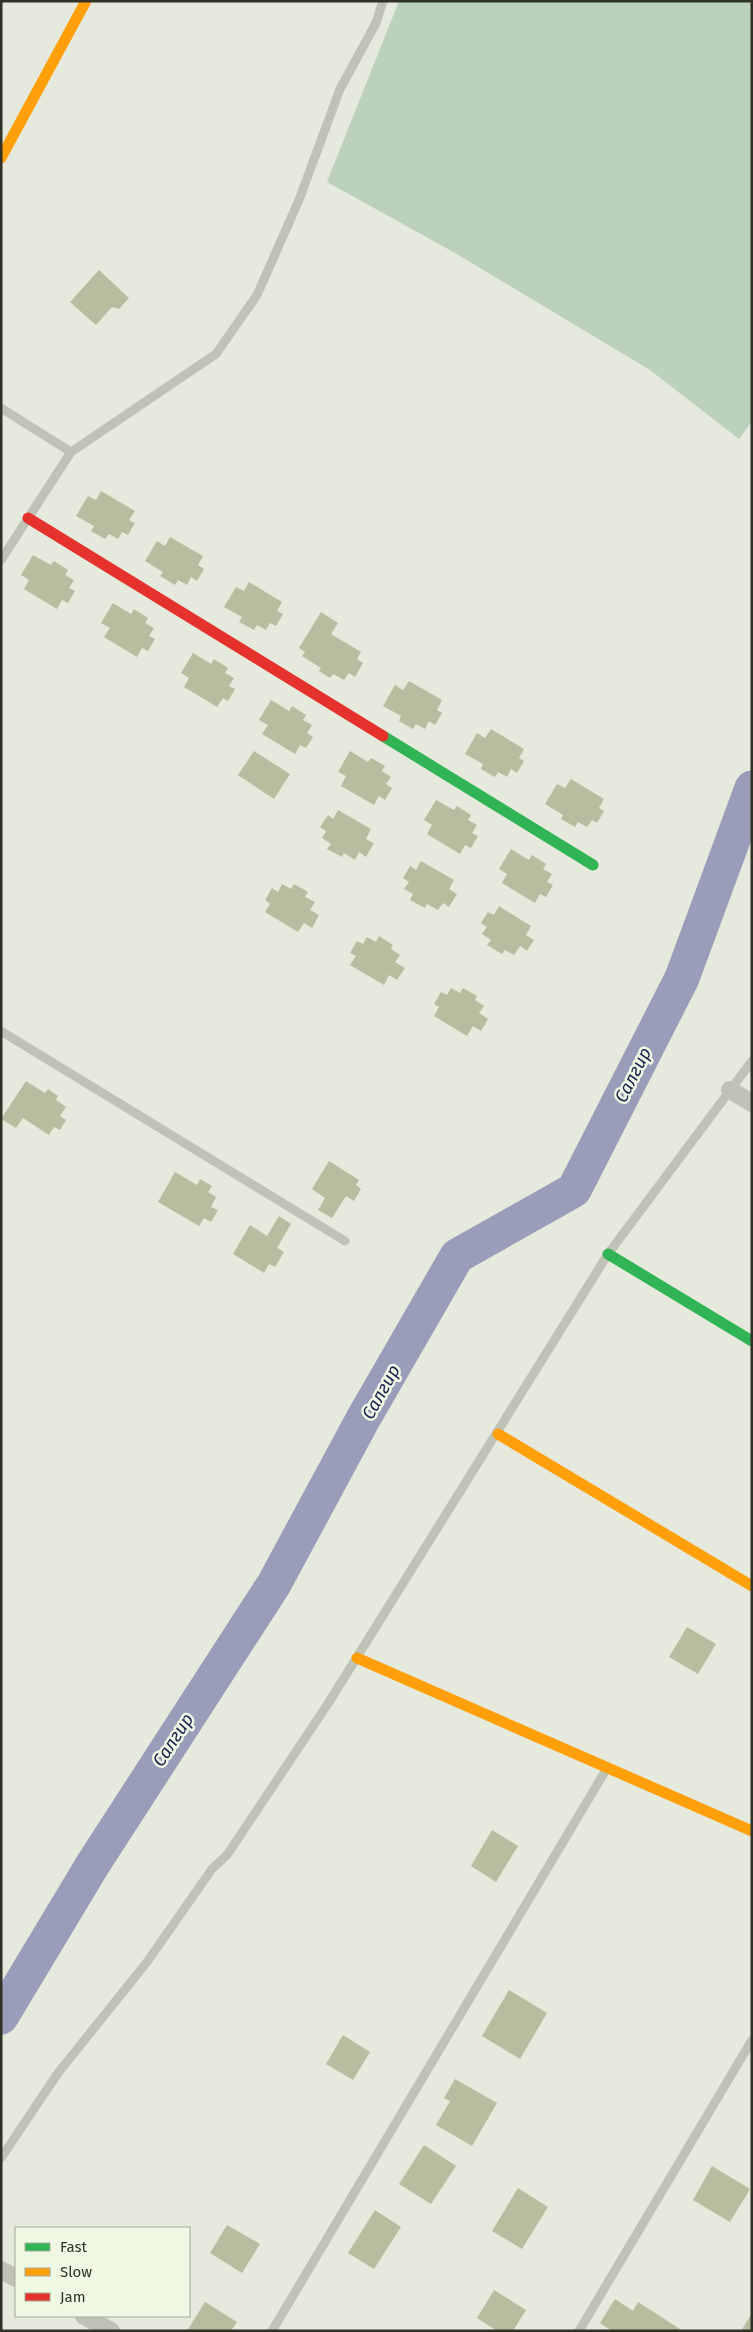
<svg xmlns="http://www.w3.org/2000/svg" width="753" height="2332" viewBox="0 0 753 2332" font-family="'Fira Sans',sans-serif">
  <rect width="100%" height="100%" fill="#e5eadd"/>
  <!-- green -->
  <polygon fill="#bbd1bb" points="399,1 752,1 752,421 739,439 650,370 455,253 327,182"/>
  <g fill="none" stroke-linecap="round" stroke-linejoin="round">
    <!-- river -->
    <polyline stroke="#999dba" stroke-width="35" points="1,2017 93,1864 274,1584 363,1419 457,1256 574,1190 682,978 752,788"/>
  </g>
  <!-- building -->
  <g fill="#b8bd9f">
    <polygon points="99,270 129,298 119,309 112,307 96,325 70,302"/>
    <polygon points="101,491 135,511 129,520 135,523 128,535 122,532 118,539 109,534 105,539 91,531 94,526 76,516 88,496 96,500"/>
    <polygon points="170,537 203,556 198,565 204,569 197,581 191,577 187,585 178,580 175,585 160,576 163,572 145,561 157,541 165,546"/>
    <polygon points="33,555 51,565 54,561 68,570 65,575 74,580 69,588 75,591 68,603 62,600 57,609 24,589 29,580 21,575"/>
    <polygon points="249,582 282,602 277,611 283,614 276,626 270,623 266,630 257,625 254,630 239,622 242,617 224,607 236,587 244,591"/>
    <polygon points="113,603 131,614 134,609 148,618 145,623 154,628 149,636 155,639 148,651 142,648 137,657 104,637 110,628 101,623"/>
    <polygon points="321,612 338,623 331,634 361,652 357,659 363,663 355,677 349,673 344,680 333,674 330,678 319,671 321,668 302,656 305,652 299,648"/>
    <polygon points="193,653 211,664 214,659 228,668 225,673 234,678 229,686 235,689 228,701 223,698 217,707 184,687 189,678 181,673"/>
    <polygon points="409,681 442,700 437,710 442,713 435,725 429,721 425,729 416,724 413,729 399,721 401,716 383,706 395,685 403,690"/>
    <polygon points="271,700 289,711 292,706 306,715 303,720 312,725 307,733 313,737 306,748 300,745 295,754 262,734 268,725 259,720"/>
    <polygon points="491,729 524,749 519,758 524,761 517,773 511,769 507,777 498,772 495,777 481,769 483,764 465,754 477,733 485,738"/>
    <polygon points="254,751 290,774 274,799 238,775"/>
    <polygon points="350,751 368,762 371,758 385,766 382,771 391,777 386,784 392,788 385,800 379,796 374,805 341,786 346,776 338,772"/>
    <polygon points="571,779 604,799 599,808 604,811 597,823 592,820 587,827 578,822 575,827 561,819 563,815 545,804 557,784 565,788"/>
    <polygon points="436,800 454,810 457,806 471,815 468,820 477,825 472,833 478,836 471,848 465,845 460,854 427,834 432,825 424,820"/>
    <polygon points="338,810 371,829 366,839 374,843 366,857 359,852 355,860 344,853 342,857 327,849 331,844 322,838 326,831 320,827 328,815 333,819"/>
    <polygon points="511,849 529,860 532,855 546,864 543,869 552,874 547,882 553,885 546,897 540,894 535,903 502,883 507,874 499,869"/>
    <polygon points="421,861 454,880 449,889 457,894 449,907 443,903 438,910 427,904 425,908 410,900 413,894 404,889 409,882 403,878 410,866 416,870"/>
    <polygon points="282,884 291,889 294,884 308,892 305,897 315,902 310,910 319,915 312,928 304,923 298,932 265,912 270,904 265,900 272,888 278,892"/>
    <polygon points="499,906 531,926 526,935 534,940 527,951 520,946 514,955 505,950 502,954 487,945 491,940 482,934 487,927 481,923 488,912 494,915"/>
    <polygon points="379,936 393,945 391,949 400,955 395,962 405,968 397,980 389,975 384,985 350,965 356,956 350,953 357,941 363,944 367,937 376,942"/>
    <polygon points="451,988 460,993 463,988 477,996 475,1000 484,1006 479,1013 488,1019 481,1031 473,1026 467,1036 434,1016 439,1007 434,1004 441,992 447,995"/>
    <polygon points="26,1081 45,1093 48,1089 58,1096 56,1100 66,1107 60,1116 66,1120 60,1130 54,1127 49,1135 23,1118 16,1128 1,1119"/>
    <polygon points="329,1161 359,1180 356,1185 361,1189 354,1201 346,1196 332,1218 318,1210 325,1198 312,1189"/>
    <polygon points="175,1172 197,1185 200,1179 212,1186 208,1192 216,1197 211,1207 218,1210 211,1222 204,1218 199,1226 158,1202"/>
    <polygon points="279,1216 291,1224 277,1248 284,1252 275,1267 269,1264 264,1273 233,1254 250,1225 267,1236"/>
    <polygon points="687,1627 716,1644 698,1674 669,1657"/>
    <polygon points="492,1830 518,1846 496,1882 471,1866"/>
    <polygon points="509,1990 547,2013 520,2059 482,2036"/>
    <polygon points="343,2035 370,2052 353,2080 326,2064"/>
    <polygon points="455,2079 497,2103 472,2146 436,2125 450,2101 444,2098"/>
    <polygon points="424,2145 456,2166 431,2204 399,2184"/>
    <polygon points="712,2166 750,2189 730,2222 693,2200"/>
    <polygon points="518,2188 548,2207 522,2249 492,2231"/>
    <polygon points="375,2210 401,2227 374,2269 348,2253"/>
    <polygon points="227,2225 260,2244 242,2273 210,2253"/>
    <polygon points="494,2290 526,2310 513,2331 497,2331 477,2318"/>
    <polygon points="615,2299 633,2311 638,2302 683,2331 612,2331 600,2323"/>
    <polygon points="205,2302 237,2322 231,2331 187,2331"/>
    <polygon points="752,2313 752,2331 741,2331"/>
  </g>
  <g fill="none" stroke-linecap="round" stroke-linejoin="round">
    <!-- lane -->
    <g stroke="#bec3b6" stroke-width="9">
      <polyline points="1,408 71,452 1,560"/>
      <polyline points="71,452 216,354 257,295 299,200 340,89 376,23 383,1"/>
      <polyline points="1,1031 345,1241"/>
      <polyline points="1,2158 58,2073 147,1962 212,1869 227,1855 329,1702 608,1254 752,1061"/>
      <polyline points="272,2331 607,1768"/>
      <polyline points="579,2331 752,2040"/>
    </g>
    <!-- street -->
    <g stroke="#bec3b6" stroke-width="18">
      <polyline points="730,1090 752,1103"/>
      <polyline points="1,2270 16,2278"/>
      <polyline points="84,2316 111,2331"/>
    </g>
    <!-- fast -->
    <g stroke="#30b455" stroke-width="11">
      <polyline points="383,736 593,865"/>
      <polyline points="608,1254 752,1341"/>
    </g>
    <!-- slow -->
    <g stroke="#ff9f0a" stroke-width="11">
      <polyline points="1,158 86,1"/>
      <polyline points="498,1434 752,1586"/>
      <polyline points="357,1658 752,1831"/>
    </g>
    <!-- jam -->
    <polyline stroke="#e5322d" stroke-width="11" points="28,518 383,736"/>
  </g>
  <g text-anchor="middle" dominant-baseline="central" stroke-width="5" stroke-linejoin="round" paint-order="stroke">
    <!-- water labels -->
    <g font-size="18" font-style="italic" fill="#1d2052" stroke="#eff8e3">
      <text transform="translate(633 1075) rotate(-63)">Салгир</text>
      <text transform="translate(381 1392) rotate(-61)">Салгир</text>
      <text transform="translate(173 1740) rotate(-57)">Салгир</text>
    </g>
  </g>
  <!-- border -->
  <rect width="753" height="2332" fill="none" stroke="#303226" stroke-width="5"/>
  <!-- legend -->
  <rect x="15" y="2227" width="175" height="90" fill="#eff8e3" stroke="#a3a997"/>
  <rect x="25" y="2243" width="25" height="8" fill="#30b455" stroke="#a3a997"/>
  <text x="60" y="2252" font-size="15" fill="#303226">Fast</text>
  <rect x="25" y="2268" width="25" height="8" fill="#ff9f0a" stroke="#a3a997"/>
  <text x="60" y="2277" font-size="15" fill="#303226">Slow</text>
  <rect x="25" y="2293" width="25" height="8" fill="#e5322d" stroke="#a3a997"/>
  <text x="60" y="2302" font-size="15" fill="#303226">Jam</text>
</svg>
